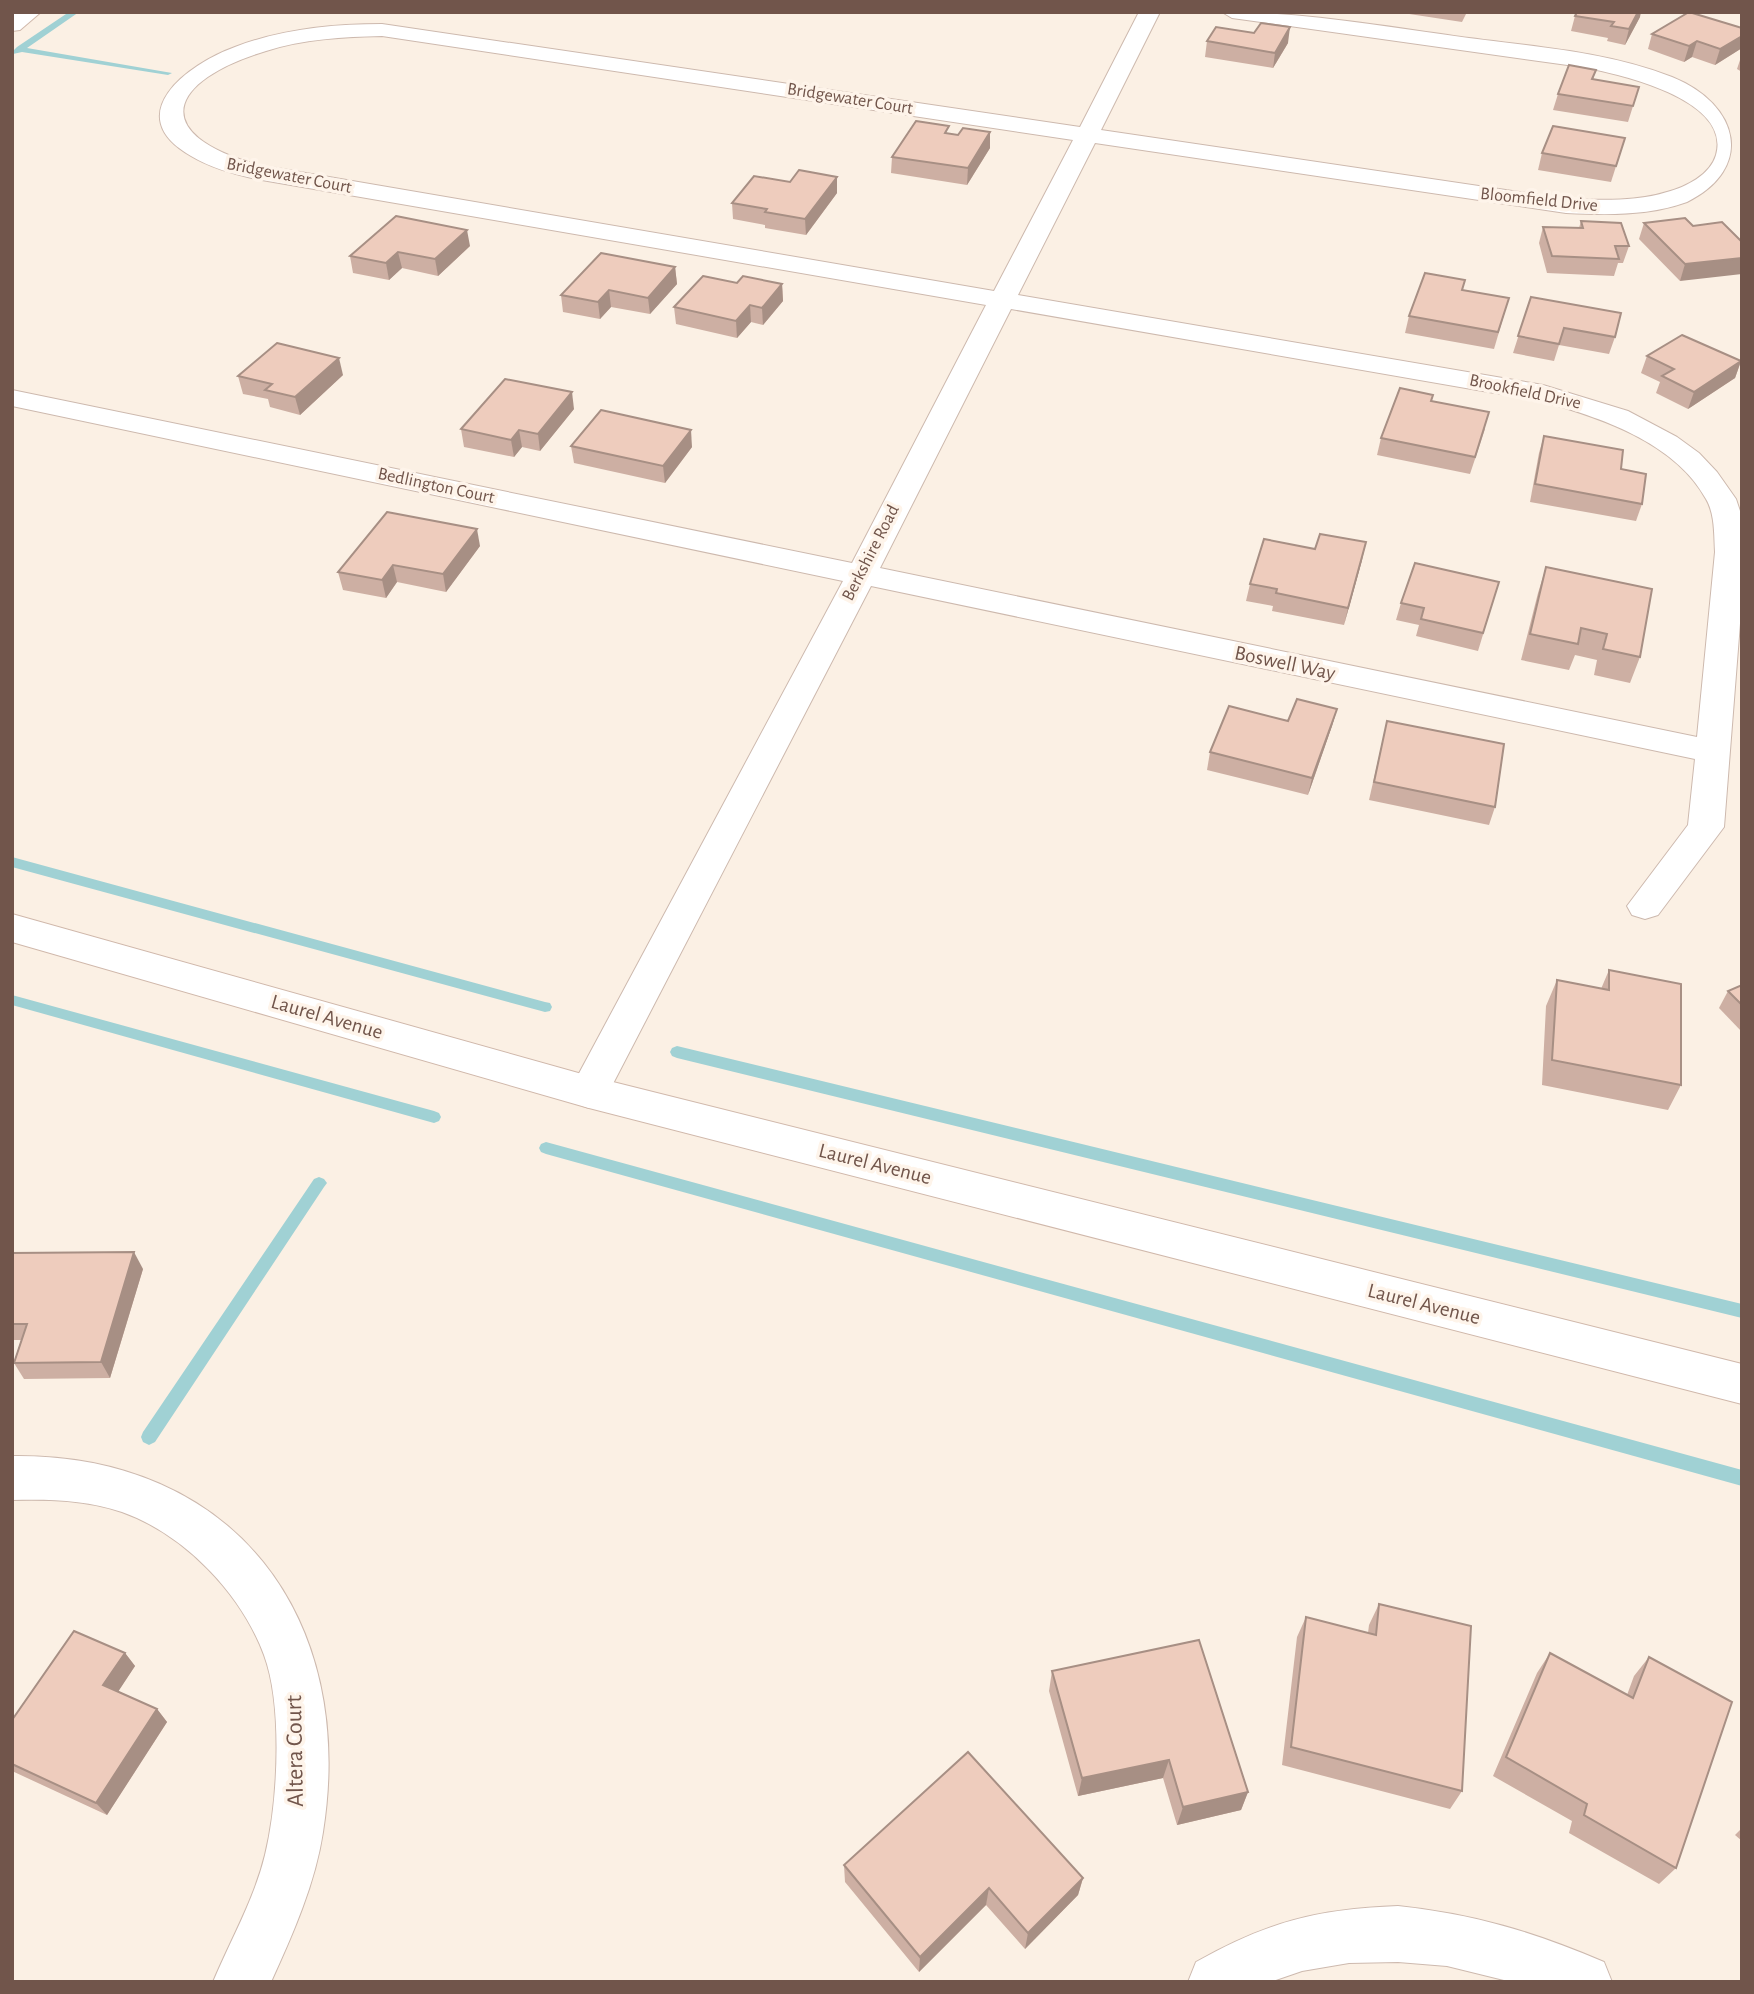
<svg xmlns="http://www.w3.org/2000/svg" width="1754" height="1994" viewBox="0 0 1754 1994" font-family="'Alegreya Sans',sans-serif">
  <rect width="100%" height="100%" fill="#fbf0e4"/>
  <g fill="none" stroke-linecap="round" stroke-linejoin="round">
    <!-- stream -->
    <g fill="#a0d1d4" fill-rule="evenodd">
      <polygon points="69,12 79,12 27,48 172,73 168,75 22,52 13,54 12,52 17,47"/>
      <polygon points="12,857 545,1002 550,1003 552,1007 550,1011 545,1012 12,867"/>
      <polygon points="12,995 434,1111 439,1113 441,1117 439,1121 434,1123 12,1005"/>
      <polygon points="677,1046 1742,1304 1742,1318 677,1058 672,1056 670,1052 672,1048"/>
      <polygon points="546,1142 1742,1470 1742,1486 546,1154 541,1152 539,1148 541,1144"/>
      <polygon points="319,1177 324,1179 327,1183 324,1187 155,1442 149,1445 143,1442 141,1437 143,1432 314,1179"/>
    </g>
    <!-- minor casing -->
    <g stroke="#cdb9ae" stroke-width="2">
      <g id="minor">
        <path d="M1139,12H1160L1101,130L1566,199C1599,200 1635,202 1667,192C1686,187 1710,175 1716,155C1732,99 1619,74 1582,67L1232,18L1222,12C1305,12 1387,27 1469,38C1537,47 1608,52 1672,77C1741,105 1754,169 1687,202C1649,216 1606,215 1566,213L1095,143L1018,295L1543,385L1628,411L1677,437L1699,453L1717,472L1736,499L1742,517V598L1724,827L1658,915L1645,919L1632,915L1627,906L1688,825L1695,759L871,586L603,1103L589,1108L575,1103L569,1092L843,581L12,406V390L852,563L986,305L256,179C233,174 211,168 191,156C119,115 188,64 235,47C282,29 332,24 382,24L1080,127ZM382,36L1073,140L994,291L259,165C146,134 169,80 266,51C303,39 343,37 382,36ZM1011,309L1541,401C1599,417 1675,442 1706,499C1715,514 1714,535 1715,552L1697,737L880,568Z"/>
        <path d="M12,1456C234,1453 357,1618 323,1832C315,1884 293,1934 271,1982H213C231,1939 254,1900 265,1855C278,1802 283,1706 264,1655C241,1593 184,1534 122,1512C86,1500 50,1499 12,1500Z"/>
        <path d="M1398,1906C1474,1914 1534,1932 1604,1962L1612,1982H1512L1447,1966L1398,1962L1349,1963L1302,1971L1270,1982H1188L1196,1962C1267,1922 1317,1909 1398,1906Z"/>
      </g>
    </g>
    <!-- secondary casing -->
    <g stroke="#d0b8ab" stroke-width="2">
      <g id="secondary">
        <polygon points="17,12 41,12 20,30 12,31 12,15"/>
        <polygon points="12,914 589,1076 1742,1364 1742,1404 589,1108 12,942"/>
      </g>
    </g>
    <!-- minor -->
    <use href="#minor" fill="#fff" fill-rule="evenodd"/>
    <!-- secondary -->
    <use href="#secondary" fill="#fff" fill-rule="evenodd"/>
  </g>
  <!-- wall -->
  <g fill="#cdafa3">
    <polygon points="1396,12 1467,12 1462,22"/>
    <polygon points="1575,16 1640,17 1625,45 1607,41 1608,38 1571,31"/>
    <polygon points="1742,28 1742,48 1715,65 1692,57 1684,62 1648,49 1652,34"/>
    <polygon points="1207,41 1288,43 1273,68 1205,57"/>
    <polygon points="1742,54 1742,72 1737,69"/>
    <polygon points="1596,70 1593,79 1639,87 1628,122 1553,110 1558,94"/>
    <polygon points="990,132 990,148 967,185 891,173 892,157 949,134 958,135"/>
    <polygon points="1625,138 1611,182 1538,170 1542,153"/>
    <polygon points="837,193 806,235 765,228 765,225 733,219 732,203"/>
    <polygon points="1581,221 1629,246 1623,263 1618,263 1614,276 1547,273 1539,243 1543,227 1579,228"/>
    <polygon points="1722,222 1680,281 1639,239 1644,223 1693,226"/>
    <polygon points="470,246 438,276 402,268 389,280 353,273 350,256"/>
    <polygon points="675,267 677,284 650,314 611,307 600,319 563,312 561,295"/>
    <polygon points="737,283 782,284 783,301 763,325 751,322 737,338 676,324 674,307"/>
    <polygon points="1531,297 1615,337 1609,354 1559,345 1554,361 1513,353"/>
    <polygon points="1509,298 1494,349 1405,333 1409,316"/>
    <polygon points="1647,356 1741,361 1735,378 1688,409 1656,393 1660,382 1641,373"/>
    <polygon points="343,375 300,415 270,407 268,399 243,394 238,376"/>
    <polygon points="1431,401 1485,429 1470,474 1377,455 1381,438"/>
    <polygon points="574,409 540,451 522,447 514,457 464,447 461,429"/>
    <polygon points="1544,436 1621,469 1642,504 1636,521 1530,502 1539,453"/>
    <polygon points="571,446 692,447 665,483 574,463"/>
    <polygon points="480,546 446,592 397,582 386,598 343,590 338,572"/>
    <polygon points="1362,560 1344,625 1272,611 1273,606 1246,601 1250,584"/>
    <polygon points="1546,567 1640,657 1630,683 1594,675 1597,660 1575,655 1569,670 1521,660 1538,593"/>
    <polygon points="1499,582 1478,651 1416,636 1419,625 1396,620 1401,603"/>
    <polygon points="1337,709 1332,726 1308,795 1207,770 1210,752 1288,721"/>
    <polygon points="1387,721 1495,807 1489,825 1369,800"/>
    <polygon points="1609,970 1681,1085 1668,1110 1542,1085 1546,1006 1557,980 1601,989"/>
    <polygon points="1742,985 1742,1032 1719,1008 1728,991"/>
    <polygon points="12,1253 143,1269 110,1378 24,1379 14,1363 21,1340 12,1340"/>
    <polygon points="1379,1604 1462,1791 1450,1809 1282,1765 1297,1637 1306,1617 1368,1633 1369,1625"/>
    <polygon points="125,1653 135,1666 118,1691 157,1709 167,1722 107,1815 12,1771 12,1720"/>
    <polygon points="1550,1653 1627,1695 1634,1676 1649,1657 1676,1868 1659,1884 1569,1833 1572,1821 1493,1776 1537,1673"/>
    <polygon points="1052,1671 1248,1792 1241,1810 1177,1825 1163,1778 1078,1796 1049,1691"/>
    <polygon points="1742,1828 1742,1841 1735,1835"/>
    <polygon points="844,1865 1083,1878 1078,1895 1025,1949 986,1905 919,1972 845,1882"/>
  </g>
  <!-- shaded-wall -->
  <g fill="#a78f84">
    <polygon points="1638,12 1641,12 1640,17 1625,45 1629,29"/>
    <polygon points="1290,27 1288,43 1273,68 1275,53"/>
    <polygon points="1742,36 1742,48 1715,65 1720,49"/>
    <polygon points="1697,41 1692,57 1684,62 1689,46"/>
    <polygon points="990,132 990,148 967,185 968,168"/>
    <polygon points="837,177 837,193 806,235 805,219"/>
    <polygon points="467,230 470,246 438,276 435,259"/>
    <polygon points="398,252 402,268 389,280 386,263"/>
    <polygon points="1742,258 1742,274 1680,281 1685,264"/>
    <polygon points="675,267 677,284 650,314 648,298"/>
    <polygon points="782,284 783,301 763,325 762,308"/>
    <polygon points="609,290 611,307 600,319 598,302"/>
    <polygon points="750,305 751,322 737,338 736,321"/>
    <polygon points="339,358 343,375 300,415 295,397"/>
    <polygon points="1741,361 1735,378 1688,409 1694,392"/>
    <polygon points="572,392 574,409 540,451 538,434"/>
    <polygon points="519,430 522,447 514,457 511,440"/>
    <polygon points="691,430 692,447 665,483 663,466"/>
    <polygon points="477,529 480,546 446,592 443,574"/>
    <polygon points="1366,542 1362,560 1344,625 1348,608"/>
    <polygon points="393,565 397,582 386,598 382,580"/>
    <polygon points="1337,709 1332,726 1308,795 1312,778"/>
    <polygon points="134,1252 143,1269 110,1378 101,1362"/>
    <polygon points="125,1653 135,1666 114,1698 103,1685"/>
    <polygon points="157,1709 167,1722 107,1815 96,1803"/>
    <polygon points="1169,1760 1163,1778 1078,1796 1082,1778"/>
    <polygon points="1248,1792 1241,1810 1177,1825 1183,1807"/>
    <polygon points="1083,1878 1078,1895 1025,1949 1028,1933"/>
    <polygon points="989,1888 986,1905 919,1972 920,1957"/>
  </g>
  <!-- building -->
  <g fill="#eeccbd" stroke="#a78f84" stroke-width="2">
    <polygon points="1577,12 1638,12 1629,29 1611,26 1614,22 1575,16"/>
    <polygon points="1689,12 1742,28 1742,36 1720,49 1697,41 1689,46 1652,34"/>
    <polygon points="1261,23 1290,27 1275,53 1207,41 1216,27 1254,33"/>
    <polygon points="1569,65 1596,70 1592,79 1639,87 1633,106 1558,94"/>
    <polygon points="916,121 949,126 945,133 958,135 963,128 990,132 968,168 892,157"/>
    <polygon points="1553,126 1625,138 1616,166 1542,153"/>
    <polygon points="799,170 837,177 805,219 765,212 767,209 732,203 754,176 790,182"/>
    <polygon points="396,216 467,230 435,259 398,252 386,263 350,256"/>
    <polygon points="1685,218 1693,226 1722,222 1742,242 1742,258 1685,264 1644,223"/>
    <polygon points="1581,221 1621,223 1629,246 1615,246 1619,259 1552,256 1543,227 1583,228"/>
    <polygon points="601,253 675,267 648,298 609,290 598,302 561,295"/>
    <polygon points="1425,273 1465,280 1462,290 1509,298 1498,332 1409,316"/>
    <polygon points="703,276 737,283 743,276 782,284 762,308 750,305 736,321 674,307"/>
    <polygon points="1531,297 1621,313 1615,337 1564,328 1559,344 1518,336"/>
    <polygon points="1682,335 1741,361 1694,392 1662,376 1674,369 1647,356"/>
    <polygon points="277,343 339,358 295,397 265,390 272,384 238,376"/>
    <polygon points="505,379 572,392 538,434 519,430 511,440 461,429"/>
    <polygon points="1400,388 1433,395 1431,401 1489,412 1475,457 1381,438"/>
    <polygon points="601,410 691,430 663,466 571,446"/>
    <polygon points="1544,436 1623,450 1621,469 1646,474 1642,504 1535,484"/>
    <polygon points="387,512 477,529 443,574 393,565 382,580 338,572"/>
    <polygon points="1320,534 1366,542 1348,608 1276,593 1277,589 1250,584 1264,539 1315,549"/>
    <polygon points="1415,563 1499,582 1483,633 1421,619 1424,608 1401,603"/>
    <polygon points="1546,567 1652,589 1640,657 1603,649 1607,634 1581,628 1578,644 1530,634"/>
    <polygon points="1297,699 1337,709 1312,778 1210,752 1229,706 1288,721"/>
    <polygon points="1387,721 1504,744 1495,807 1374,782"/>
    <polygon points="1609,970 1681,984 1681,1085 1552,1060 1557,980 1609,990"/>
    <polygon points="1742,985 1742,1005 1728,991"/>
    <polygon points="134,1252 101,1362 14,1363 27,1324 12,1324 12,1253"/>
    <polygon points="1379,1604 1471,1626 1462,1791 1291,1747 1306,1617 1376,1635"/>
    <polygon points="74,1631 125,1653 103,1685 157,1709 96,1803 12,1764 12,1720"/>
    <polygon points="1199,1640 1248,1792 1183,1807 1169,1760 1082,1778 1052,1671"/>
    <polygon points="1550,1653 1633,1698 1649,1657 1732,1702 1676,1868 1584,1815 1587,1804 1506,1757"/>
    <polygon points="968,1752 1083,1878 1028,1933 989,1888 920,1957 844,1865"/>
  </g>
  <g text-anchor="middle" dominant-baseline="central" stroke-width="7" stroke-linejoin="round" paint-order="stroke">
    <!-- far-street labels -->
    <g font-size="18" fill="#71554b" stroke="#fef4ea">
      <text transform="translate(850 99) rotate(9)">Bridgewater Court</text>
      <text transform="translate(289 176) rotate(11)">Bridgewater Court</text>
      <text transform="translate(1539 200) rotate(6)">Bloomfield Drive</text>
      <text transform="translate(1525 392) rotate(12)">Brookfield Drive</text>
      <text transform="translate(436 486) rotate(12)">Bedlington Court</text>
      <text transform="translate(871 553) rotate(-63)">Berkshire Road</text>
    </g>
    <!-- street labels -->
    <g font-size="21" fill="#71554b" stroke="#fef4ea">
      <text transform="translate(1285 663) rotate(12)">Boswell Way</text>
      <text transform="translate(327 1017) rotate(16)">Laurel Avenue</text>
      <text transform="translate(875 1164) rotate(14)">Laurel Avenue</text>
      <text transform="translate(1424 1304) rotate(14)">Laurel Avenue</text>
    </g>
    <!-- near-street labels -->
    <g font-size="24" fill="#71554b" stroke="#fef4ea">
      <text transform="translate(295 1751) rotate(-91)">Altera Court</text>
    </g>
  </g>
  <!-- border -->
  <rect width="1754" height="1994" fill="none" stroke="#71554b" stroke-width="28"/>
</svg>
